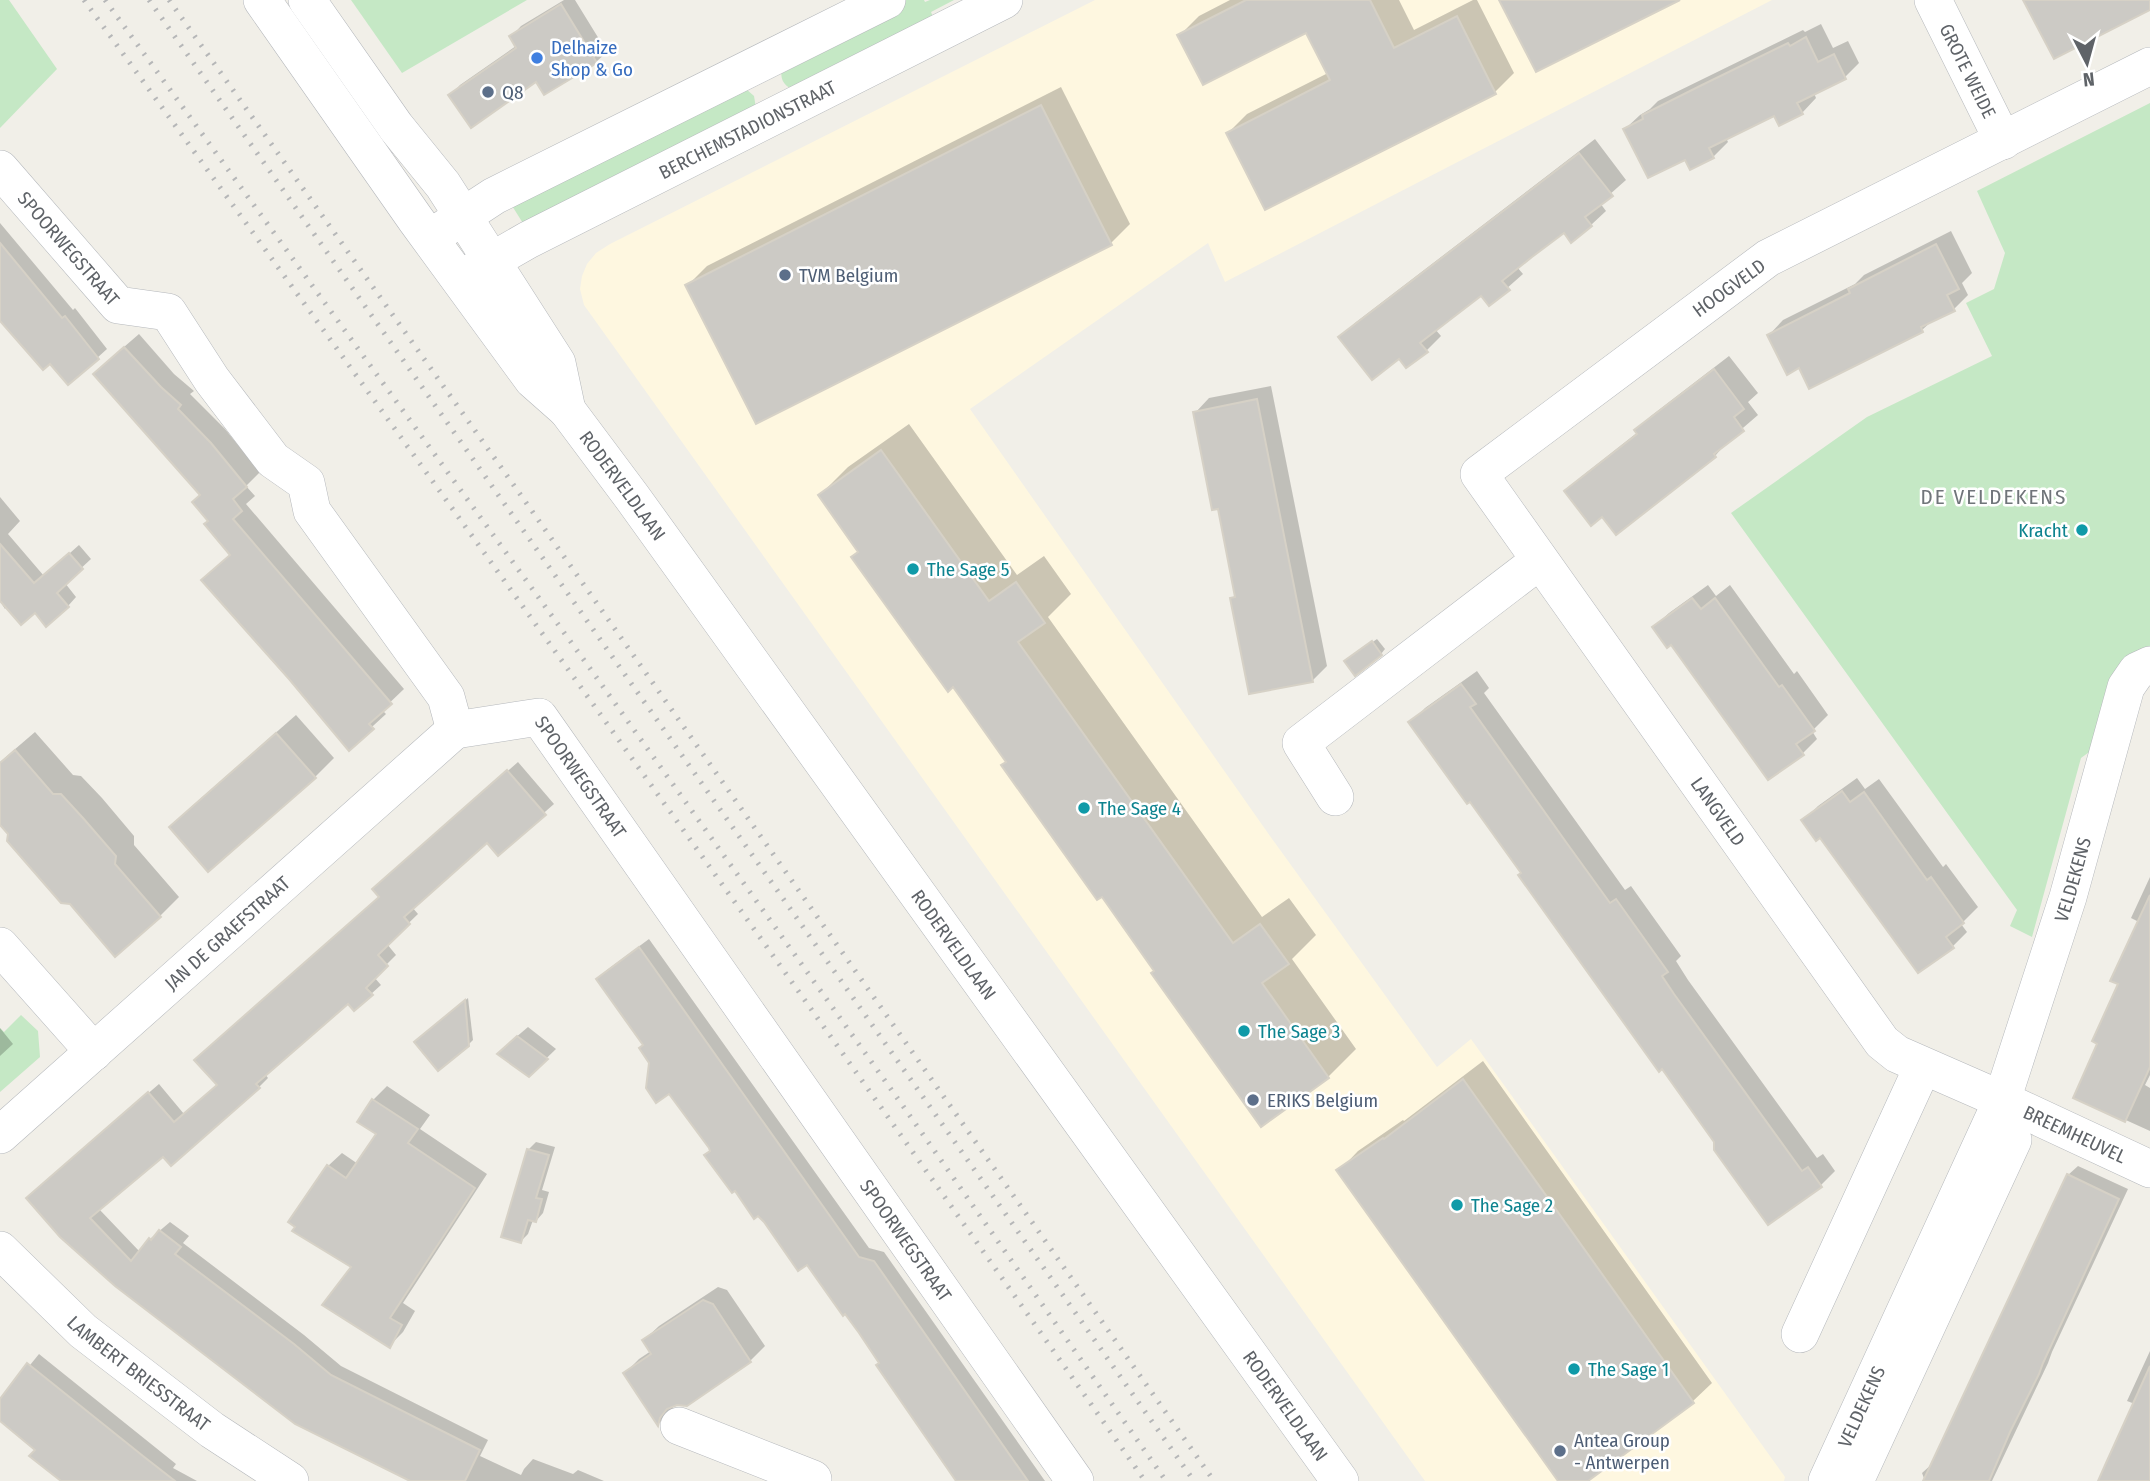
<svg xmlns="http://www.w3.org/2000/svg" width="2150" height="1481" viewBox="0 0 2150 1481" font-family="'Fira Sans Condensed',sans-serif">
  <rect width="100%" height="100%" fill="#f1efe8"/>
  <!-- commercial -->
  <polygon fill="#fef7e0" points="1095,0 1772,0 1225,282 1208,243 970,409 1270,836 1437,1067 1471,1039 1785,1477 1784,1481 1425,1481 584,305 580,289 582,276 587,264 596,253 610,244"/>
  <!-- green -->
  <g fill="#c5e8c5">
    <polygon points="0,0 9,0 57,69 0,128"/>
    <polygon points="351,0 527,0 402,73"/>
    <path d="M903,0H924L925,2L930,0H954L931,12L936,24L793,90C782,84 780,78 782,67Z"/>
    <polygon points="746,89 754,96 756,108 526,228 509,201"/>
    <polygon points="2150,103 2150,650 2092,750 2081,758 2032,937 2010,926 2017,910 1731,513 1867,417 1992,356 1966,303 1994,289 2005,253 1977,191"/>
    <polygon points="21,1015 38,1031 40,1057 0,1092 0,1028 4,1032"/>
  </g>
  <!-- shadow -->
  <g fill="#0003">
    <polygon points="564,0 575,0 607,52 596,62 545,93 537,79 450,96 460,85 516,46 511,37 521,26"/>
    <polygon points="1230,0 1399,0 1414,30 1473,0 1477,0 1514,73 1495,92 1228,133 1247,114 1328,73 1307,31 1180,35 1199,16"/>
    <polygon points="1821,24 1833,48 1848,41 1859,63 1845,77 1814,93 1816,98 1802,113 1774,113 1726,138 1728,142 1713,157 1691,168 1686,157 1625,129 1640,115 1650,109 1658,101 1803,30 1805,32"/>
    <polygon points="1061,87 1130,224 1111,243 688,285 707,266"/>
    <polygon points="1595,139 1626,180 1600,203 1606,211 1591,225 1564,231 1517,267 1523,274 1489,304 1481,294 1435,329 1441,336 1426,351 1399,356 1341,337 1355,323"/>
    <polygon points="0,223 73,310 75,308 107,349 97,358 0,304"/>
    <polygon points="1951,231 1972,273 1962,283 1968,295 1954,309 1933,320 1922,330 1799,366 1769,335 1783,320 1855,284 1864,275"/>
    <polygon points="139,334 174,374 194,391 190,394 225,429 260,472 246,486 255,496 246,504 404,689 382,710 386,714 349,748 210,521 202,495 109,360"/>
    <polygon points="1729,356 1758,393 1748,402 1758,415 1729,440 1715,456 1602,514 1566,491 1581,477 1638,432 1637,430 1651,416"/>
    <polygon points="1271,386 1327,666 1312,681 1232,599 1236,594 1219,507 1195,413 1209,398"/>
    <polygon points="909,424 1017,575 1044,556 1071,594 1048,617 1262,917 1289,898 1316,935 1292,959 1356,1049 1328,1077 1261,1124 1156,971 820,495 848,467"/>
    <polygon points="0,497 20,521 8,534 44,576 79,545 91,559 65,583 76,597 68,606 35,610 7,606 5,609 0,601"/>
    <polygon points="1708,585 1716,596 1730,585 1794,674 1797,671 1828,715 1812,731 1817,739 1803,753 1768,778 1671,643 1654,627 1669,613"/>
    <polygon points="1377,639 1385,649 1381,654 1351,657"/>
    <polygon points="1477,671 1489,688 1484,693 1580,827 1625,890 1631,886 1681,956 1676,961 1688,980 1817,1158 1823,1154 1835,1171 1821,1185 1716,1141 1523,872 1411,723 1425,708"/>
    <polygon points="296,715 334,758 315,777 208,869 171,827 190,808"/>
    <polygon points="35,732 73,775 81,776 102,798 134,836 134,845 179,897 160,916 10,833 0,822 0,762"/>
    <polygon points="518,762 554,804 498,853 488,840 412,907 418,914 387,944 396,955 374,977 381,985 371,994 348,1001 265,1074 268,1078 259,1087 163,1154 99,1209 140,1252 150,1239 170,1222 189,1236 183,1243 304,1335 341,1366 488,1440 480,1456 521,1475 524,1469 533,1459 573,1474 578,1470 604,1481 415,1481 37,1189 159,1084 184,1114 218,1085 381,897 383,880"/>
    <polygon points="1857,778 1865,789 1879,779 1943,867 1946,864 1978,907 1961,924 1967,932 1953,946 1804,820 1818,806"/>
    <polygon points="2150,877 2150,1075 2145,1085 2150,1088 2150,1131 2075,1097 2100,1043 2120,983 2139,922 2131,918"/>
    <polygon points="649,939 869,1248 884,1252 1045,1481 959,1481 881,1362 845,1312 807,1262 765,1221 711,1150 651,1062 645,1045 598,979 607,970"/>
    <polygon points="468,998 473,1040 468,1045 421,1038"/>
    <polygon points="528,1027 556,1049 529,1075 508,1044"/>
    <polygon points="0,1028 13,1044 0,1056"/>
    <polygon points="1483,1061 1712,1383 1692,1402 1585,1481 1561,1481 1339,1171 1358,1151 1403,1120 1404,1121"/>
    <polygon points="387,1086 430,1115 420,1129 487,1174 403,1303 415,1311 403,1332 390,1345 354,1267 328,1166 342,1153 358,1164 378,1134 373,1100"/>
    <polygon points="536,1142 555,1147 542,1190 549,1192 543,1213 536,1221 533,1220 528,1234 521,1241 528,1150"/>
    <polygon points="2078,1166 2128,1189 2052,1352 2048,1363 1992,1481 1925,1481 1922,1473 1932,1464 2068,1175"/>
    <polygon points="718,1287 727,1290 765,1346 750,1361 686,1405 673,1405 673,1409 659,1423 625,1373 639,1359 651,1351 644,1340 659,1326"/>
    <polygon points="2150,1351 2150,1481 2099,1481 2135,1404 2127,1401"/>
    <polygon points="39,1354 176,1464 173,1468 197,1481 63,1481 37,1449 0,1419 0,1402"/>
  </g>
  <!-- building -->
  <g fill="#cccac5" stroke="#d6d1c6" stroke-width="2">
    <polygon points="1246,0 1370,0 1394,48 1457,16 1496,94 1265,210 1226,133 1330,80 1306,33 1203,85 1177,35"/>
    <polygon points="1499,0 1680,0 1536,72"/>
    <polygon points="2023,0 2150,0 2150,10 2054,59"/>
    <polygon points="561,4 597,63 544,95 536,82 471,128 448,95 516,48 509,36"/>
    <polygon points="1806,37 1818,62 1834,54 1846,79 1797,103 1803,114 1779,126 1774,116 1709,148 1714,158 1690,170 1685,160 1648,178 1623,129 1643,119 1642,115 1700,86 1788,43 1790,46"/>
    <polygon points="1041,105 1112,245 756,424 685,285"/>
    <polygon points="1579,153 1613,196 1585,217 1592,226 1571,243 1564,233 1532,257 1502,281 1510,290 1489,306 1481,296 1451,319 1420,343 1428,352 1406,368 1399,359 1372,380 1338,337"/>
    <polygon points="0,243 62,318 65,316 99,359 68,385 50,364 43,370 0,321"/>
    <polygon points="1936,244 1959,289 1947,295 1955,311 1921,327 1923,332 1809,389 1799,368 1787,375 1767,335 1850,293 1848,289"/>
    <polygon points="124,347 161,387 181,405 178,409 211,443 247,487 233,499 242,511 233,519 392,704 369,724 374,729 349,751 289,679 201,580 230,555 204,524 208,521 192,502 200,495 93,374"/>
    <polygon points="1714,369 1744,409 1734,417 1744,431 1714,454 1716,457 1616,535 1602,517 1591,526 1564,491 1637,434 1634,430"/>
    <polygon points="1257,399 1313,682 1249,694 1230,598 1235,597 1218,509 1212,510 1193,412"/>
    <polygon points="881,450 989,601 1016,582 1045,623 1018,642 1233,943 1260,924 1289,964 1262,983 1329,1078 1261,1127 1151,973 1154,971 1102,897 1097,900 1001,765 1006,762 953,687 948,692 851,557 858,552 818,495"/>
    <polygon points="0,544 34,583 69,553 83,569 57,593 69,607 46,627 35,613 21,625 0,601"/>
    <polygon points="1692,598 1701,609 1715,598 1779,687 1782,685 1815,731 1796,744 1804,755 1768,780 1671,645 1667,648 1652,627"/>
    <polygon points="1372,641 1382,655 1355,676 1344,661"/>
    <polygon points="1461,684 1476,704 1470,707 1566,842 1610,903 1616,899 1668,972 1662,976 1674,994 1802,1171 1808,1167 1822,1187 1768,1225 1714,1150 1714,1142 1662,1069 1659,1072 1518,875 1521,873 1470,802 1467,804 1408,722"/>
    <polygon points="276,733 316,778 208,872 169,827"/>
    <polygon points="15,750 53,794 61,794 83,818 116,856 115,864 161,917 115,957 70,904 61,903 7,841 8,834 0,825 0,763"/>
    <polygon points="507,770 546,815 498,856 487,843 404,917 410,924 378,955 388,966 366,988 373,995 354,1011 348,1004 256,1084 260,1088 171,1166 163,1157 90,1218 131,1261 149,1238 151,1240 159,1230 181,1247 175,1254 294,1344 331,1375 480,1450 465,1481 410,1481 295,1424 115,1286 60,1237 26,1198 148,1092 174,1122 217,1085 194,1060 379,897 372,889"/>
    <polygon points="1842,791 1850,802 1864,792 1927,880 1931,877 1964,923 1946,937 1954,948 1918,973 1820,838 1816,841 1801,820"/>
    <polygon points="2150,895 2150,1067 2125,1122 2073,1098 2097,1044 2092,1041 2118,984 2110,981"/>
    <polygon points="639,947 859,1257 874,1261 1028,1481 956,1481 876,1365 879,1363 859,1333 845,1314 843,1316 807,1265 798,1271 764,1222 758,1216 754,1219 735,1191 732,1193 704,1155 710,1151 709,1148 669,1094 656,1103 646,1088 649,1063 639,1048 643,1045 596,979"/>
    <polygon points="465,1000 469,1046 438,1071 414,1042"/>
    <polygon points="517,1036 548,1059 529,1077 497,1054"/>
    <polygon points="1463,1079 1694,1403 1588,1481 1558,1481 1336,1170 1383,1138 1384,1139"/>
    <polygon points="372,1099 418,1129 408,1143 475,1188 390,1318 402,1325 390,1348 322,1305 351,1267 292,1231 295,1227 288,1222 327,1165 346,1178 376,1134 357,1122"/>
    <polygon points="527,1149 549,1155 536,1198 542,1199 536,1222 528,1220 521,1243 501,1237"/>
    <polygon points="2067,1174 2119,1199 2043,1363 2039,1374 2010,1432 1989,1481 1923,1481"/>
    <polygon points="703,1300 713,1304 751,1362 687,1406 677,1405 667,1409 660,1418 658,1426 623,1373 651,1354 642,1340"/>
    <polygon points="27,1363 143,1456 175,1481 61,1481 29,1456 35,1450 0,1421 0,1399"/>
    <polygon points="2150,1366 2150,1481 2098,1481 2106,1463"/>
  </g>
  <g fill="none" stroke-linecap="round" stroke-linejoin="round">
    <!-- minor casing -->
    <g stroke="#b5b8bc" stroke-width="38">
      <g id="minor">
        <path id="s1" d="M262,0L416,220L533,380L567,410L632,497L1340,1481"/>
        <polyline points="307,0 396,127 443,185 557,363 567,410"/>
        <path id="s2" d="M1933,0L2003,141"/>
        <path id="s3" d="M2150,66L1768,258L1479,474L1882,1042L1897,1054L2002,1100L2150,1169"/>
        <path id="s4" d="M0,169L118,305L168,312L212,380L273,460L306,483L312,511L446,697L455,730"/>
        <polyline points="430,238 494,196 887,0"/>
        <path id="s5" d="M460,279L528,240L1004,0"/>
        <path id="s6" d="M455,730L539,717L1075,1481"/>
        <polyline points="1335,797 1301,743 1539,561"/>
        <polyline points="0,946 94,1052"/>
        <path id="s7" d="M0,1135L455,730"/>
        <path id="s8" d="M0,1250L83,1331L212,1430L290,1481"/>
        <polyline points="1800,1334 1923,1066"/>
        <polyline points="679,1426 813,1479 812,1481"/>
        <path id="s9" d="M1827,1481L2002,1100L2068,897L2126,687L2137,671L2150,665"/>
        <polyline points="1855,1481 2013,1140 2002,1100"/>
      </g>
    </g>
    <!-- minor -->
    <use href="#minor" stroke="#fff" stroke-width="37"/>
    <!-- rail -->
    <g stroke="#b6b7b8" stroke-width="5" stroke-dasharray="2 9" stroke-linecap="butt">
      <path d="M84,0C441,491 796,984 1145,1481"/>
      <polyline points="105,0 589,667 903,1106 1166,1481"/>
      <polyline points="149,0 1194,1481"/>
      <polyline points="169,0 520,494 1214,1481"/>
    </g>
  </g>
  <!-- markers -->
  <circle fill="#3f7fe0" stroke="#fff" stroke-width="2.5" cx="537" cy="58" r="7"/>
  <g fill="#5c6f8a" stroke="#fff" stroke-width="2.5">
    <circle cx="488" cy="92" r="7"/>
    <circle cx="785" cy="275" r="7"/>
    <circle cx="1253" cy="1100" r="7"/>
    <circle cx="1560" cy="1451" r="7"/>
  </g>
  <g fill="#0f9aa8" stroke="#fff" stroke-width="2.5">
    <circle cx="2082" cy="530" r="7"/>
    <circle cx="913" cy="569" r="7"/>
    <circle cx="1084" cy="808" r="7"/>
    <circle cx="1244" cy="1031" r="7"/>
    <circle cx="1457" cy="1205" r="7"/>
    <circle cx="1574" cy="1369" r="7"/>
  </g>
  <g text-anchor="middle" dominant-baseline="central" stroke-width="5" stroke-linejoin="round" paint-order="stroke">
    <!-- shop labels -->
    <g font-size="19" fill="#366cbe" stroke="#fff" text-anchor="start">
      <text x="551" y="47">Delhaize<tspan x="551" dy="22">Shop &amp; Go</tspan></text>
    </g>
    <!-- street labels -->
    <g font-size="19" fill="#5f6368" stroke="#fff">
      <text stroke="none"><textPath href="#s2" startOffset="79">GROTE WEIDE</textPath></text>
      <text stroke="none"><textPath href="#s5" startOffset="324">BERCHEMSTADIONSTRAAT</textPath></text>
      <text stroke="none"><textPath href="#s4" startOffset="105">SPOORWEGSTRAAT</textPath></text>
      <text transform="translate(1729 288) rotate(-36)">HOOGVELD</text>
      <text stroke="none"><textPath href="#s1" startOffset="606">RODERVELDLAAN</textPath></text>
      <text stroke="none"><textPath href="#s6" startOffset="158">SPOORWEGSTRAAT</textPath></text>
      <text stroke="none"><textPath href="#s3" startOffset="1202">LANGVELD</textPath></text>
      <text stroke="none"><textPath href="#s9" startOffset="651">VELDEKENS</textPath></text>
      <text stroke="none"><textPath href="#s7" startOffset="304">JAN DE GRAEFSTRAAT</textPath></text>
      <text stroke="none"><textPath href="#s1" startOffset="1172">RODERVELDLAAN</textPath></text>
      <text stroke="none"><textPath href="#s3" startOffset="1699">BREEMHEUVEL</textPath></text>
      <text stroke="none"><textPath href="#s6" startOffset="724">SPOORWEGSTRAAT</textPath></text>
      <text stroke="none"><textPath href="#s8" startOffset="186">LAMBERT BRIESSTRAAT</textPath></text>
      <text stroke="none"><textPath href="#s1" startOffset="1740">RODERVELDLAAN</textPath></text>
      <text stroke="none"><textPath href="#s9" startOffset="82">VELDEKENS</textPath></text>
    </g>
    <!-- service labels -->
    <g font-size="19" fill="#4e5e75" stroke="#fff" text-anchor="start">
      <text x="502" y="92">Q8</text>
      <text x="799" y="275">TVM Belgium</text>
      <text x="1267" y="1100">ERIKS Belgium</text>
      <text x="1574" y="1440">Antea Group<tspan x="1574" dy="22">- Antwerpen</tspan></text>
    </g>
    <!-- culture labels -->
    <g font-size="19" fill="#0d838f" stroke="#fff" text-anchor="start">
      <text x="2068" y="530" text-anchor="end">Kracht</text>
      <text x="927" y="569">The Sage 5</text>
      <text x="1098" y="808">The Sage 4</text>
      <text x="1258" y="1031">The Sage 3</text>
      <text x="1471" y="1205">The Sage 2</text>
      <text x="1588" y="1369">The Sage 1</text>
    </g>
    <!-- neighbourhood labels -->
    <g font-size="21" letter-spacing="2" fill="#70757a" stroke="#fff">
      <text x="1994" y="497">DE VELDEKENS</text>
    </g>
  </g>
  <!-- north arrow -->
  <g transform="translate(2087 63) rotate(174)" stroke="#ffffff" stroke-width="5" paint-order="stroke">
  <path d="M0-5L12 26L0 18L-12 26Z" fill="#5f6368"/>
  <text y="-10" font-size="19" font-weight="bold" text-anchor="middle" fill="#5f6368">N</text>
  </g>
</svg>
